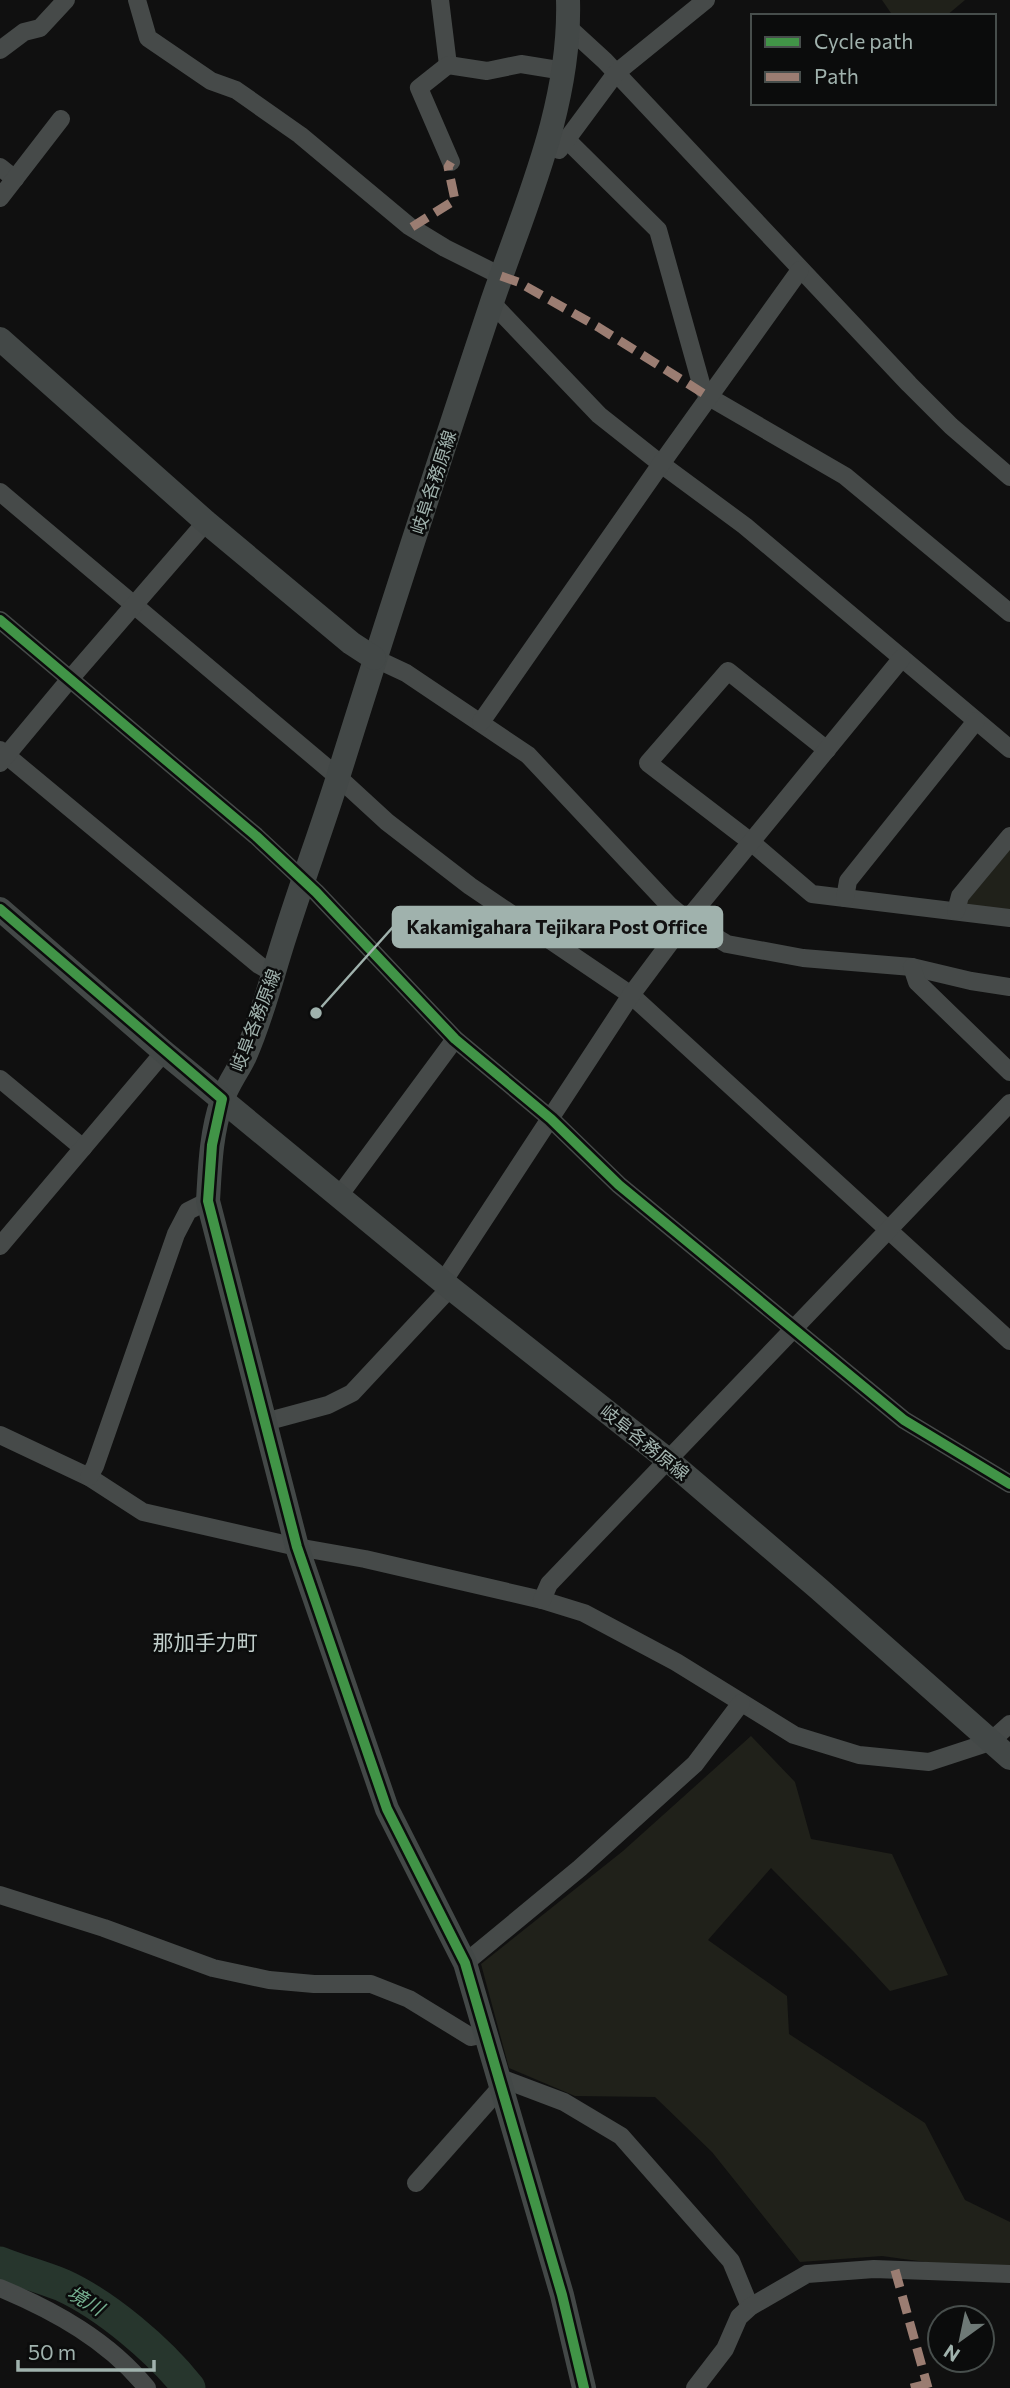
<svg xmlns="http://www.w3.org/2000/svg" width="1010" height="2388" viewBox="0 0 1010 2388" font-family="Commissioner,'Noto Sans JP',sans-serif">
  <rect width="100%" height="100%" fill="#101010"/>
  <!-- green -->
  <g fill="#20211a">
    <polygon points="882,0 965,0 946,16 893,16"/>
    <polygon points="1010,836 1010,918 956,911"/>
    <polygon points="751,1736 795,1782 811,1839 892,1854 948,1975 890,1991 854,1952 771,1868 708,1940 787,1996 789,2034 925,2123 965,2200 1010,2222 1010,2265 969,2268 882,2256 800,2262 712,2152 655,2097 575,2096 509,2068 481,1964 623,1851"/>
  </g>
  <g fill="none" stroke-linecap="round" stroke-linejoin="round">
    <!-- river -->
    <path stroke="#27362d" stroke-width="33" d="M0,2263C20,2271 42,2277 62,2285C106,2305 159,2350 189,2388"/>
    <!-- street -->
    <g stroke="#464a49" stroke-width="18">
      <polyline points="137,0 148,38 211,81 236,90 300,135 409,226 445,248 501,276"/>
      <polyline points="440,0 448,65"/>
      <polyline points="569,28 605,61 909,384 951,426 1010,477"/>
      <polyline points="0,50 24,32 40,28 66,0"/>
      <polyline points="566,139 658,230 702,387 709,397 845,476 1010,613"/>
      <polyline points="559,150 616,73 706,0"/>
      <polyline points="451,162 419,88 448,65 487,71 521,64 564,71"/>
      <polyline points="0,167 15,179"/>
      <polyline points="0,198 61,119"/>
      <polyline points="492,303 599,415 661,464 745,526 1010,749"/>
      <polyline points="0,492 338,777 387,822 470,886 631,995 1010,1341"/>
      <polyline points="0,620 256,836 316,892 455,1039 551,1119 619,1185 904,1420 1010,1484"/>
      <polyline points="374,658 406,673 528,755 669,905 687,920 727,944 803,958 912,967 971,981 1010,987"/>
      <polyline points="481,722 661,464 800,270"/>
      <polyline points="0,750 259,965 273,973"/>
      <polyline points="827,750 728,671 648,763 751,842 812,894 1010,918"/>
      <polyline points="0,763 70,679 206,522"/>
      <polyline points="845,898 848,881 976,721"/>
      <polyline points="956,911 960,896 1010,836"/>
      <polyline points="912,967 917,982 1010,1072"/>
      <polyline points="0,1079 83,1148"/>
      <polyline points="339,1196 455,1039"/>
      <polyline points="0,1246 164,1052"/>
      <polyline points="443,1282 631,995 687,920 902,658"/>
      <polyline points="265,1422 328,1405 352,1393 450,1288"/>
      <polyline points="0,1435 89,1477 143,1512 297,1547 365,1559 542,1600 584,1613 676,1662 794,1735 859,1755 929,1762 990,1742 1010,1724"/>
      <polyline points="89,1477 95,1466 176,1234 188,1211 208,1201"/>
      <polyline points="542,1600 549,1584 1010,1103"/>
      <polyline points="0,1895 104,1928 213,1968 269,1980 314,1984 371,1984 409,1999 471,2037 486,2034"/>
      <polyline points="465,1963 580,1868 695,1764 741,1703"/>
      <polyline points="498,2077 564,2102 621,2136 731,2261 750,2307"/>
      <polyline points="416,2183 501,2087"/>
      <path d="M0,2288C55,2311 109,2341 147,2388"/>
      <polyline points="695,2388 725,2349 739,2317 750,2307 807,2274 874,2269 1010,2274"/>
    </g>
    <!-- secondary -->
    <g stroke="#434847" stroke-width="24">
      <path d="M568,0C571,107 525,205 491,305C439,461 388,617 339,774C322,828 302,882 285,936C272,976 262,1018 245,1056C238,1071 227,1085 222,1101C211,1133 210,1167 208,1201L297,1547L387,1809L465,1963L562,2295L584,2388"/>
      <polyline points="0,339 206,522 351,643 374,658"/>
      <polyline points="0,909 164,1052 443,1282 668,1460 819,1589 1010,1758"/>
    </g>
    <!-- quiet -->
    <g stroke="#9b7d72" stroke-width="9" stroke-dasharray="18 9" stroke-linecap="butt">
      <polyline points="412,227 455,200 448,167 451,162"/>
      <polyline points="501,276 518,282 598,327 709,397"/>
      <polyline points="895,2270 928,2388"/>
      <polyline points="911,2388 927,2384"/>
    </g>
    <!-- cycleway casing -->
    <g stroke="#0b0c0c" stroke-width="15">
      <g id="cycleway">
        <polyline points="0,620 256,836 316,892 455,1039 551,1119 619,1185 904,1420 1010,1484"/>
        <polyline points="0,909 222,1099 212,1145 208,1201 297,1547 387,1809 465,1963 562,2295 584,2388"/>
      </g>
    </g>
    <!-- cycleway -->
    <use href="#cycleway" stroke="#419447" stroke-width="10"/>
  </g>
  <g text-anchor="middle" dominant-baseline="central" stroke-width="5" stroke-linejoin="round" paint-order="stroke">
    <!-- street labels -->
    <g font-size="18" fill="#a0b2ad" stroke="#0b0c0c">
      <text transform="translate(433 482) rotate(-72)">岐阜各務原線</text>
      <text transform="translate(255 1020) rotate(-69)">岐阜各務原線</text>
      <text transform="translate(645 1442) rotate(39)">岐阜各務原線</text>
    </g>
    <!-- water labels -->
    <g font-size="19" font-style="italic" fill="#75b090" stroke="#0b0c0c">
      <text transform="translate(86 2300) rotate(31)">境川</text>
    </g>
    <!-- quarter labels -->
    <g font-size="21" fill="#c1cecb" stroke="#0b0c0c">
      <text x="205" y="1641">那加手力町</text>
    </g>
  </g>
  <!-- callouts -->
  <path fill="none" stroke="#a0b2ad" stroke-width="2.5" d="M316 1013L393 927"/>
  <circle fill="#a0b2ad" stroke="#0b0c0c" stroke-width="2.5" cx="316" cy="1013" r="7"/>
  <rect fill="#a0b2ad" stroke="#a0b2ad" stroke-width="2.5" x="393" y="907" width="329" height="40" rx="7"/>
  <g font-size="19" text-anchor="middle" font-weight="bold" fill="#111">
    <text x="557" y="934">Kakamigahara Tejikara Post Office</text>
  </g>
  <!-- legend -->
  <rect x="751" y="14" width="245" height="91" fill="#0b0c0c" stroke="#474e4c" stroke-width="2"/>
  <rect x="765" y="37" width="35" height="10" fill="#419447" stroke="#474e4c" stroke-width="2"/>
  <text x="814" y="49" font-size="21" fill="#a0b2ad">Cycle path</text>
  <rect x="765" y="72" width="35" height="10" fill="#9b7d72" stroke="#474e4c" stroke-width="2"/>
  <text x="814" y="84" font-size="21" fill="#a0b2ad">Path</text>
  <!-- north arrow -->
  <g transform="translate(961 2339) rotate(213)"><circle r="33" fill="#0b0c0c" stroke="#474e4c" stroke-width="2"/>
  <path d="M0-5L12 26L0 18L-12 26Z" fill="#6e7976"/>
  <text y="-10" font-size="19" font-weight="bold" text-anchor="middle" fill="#a0b2ad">N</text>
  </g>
  <!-- scale -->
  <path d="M18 2360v10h136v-10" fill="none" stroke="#a0b2ad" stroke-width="3.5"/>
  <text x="28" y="2360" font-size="21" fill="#a0b2ad" stroke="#0b0c0c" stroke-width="5" paint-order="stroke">50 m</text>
</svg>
